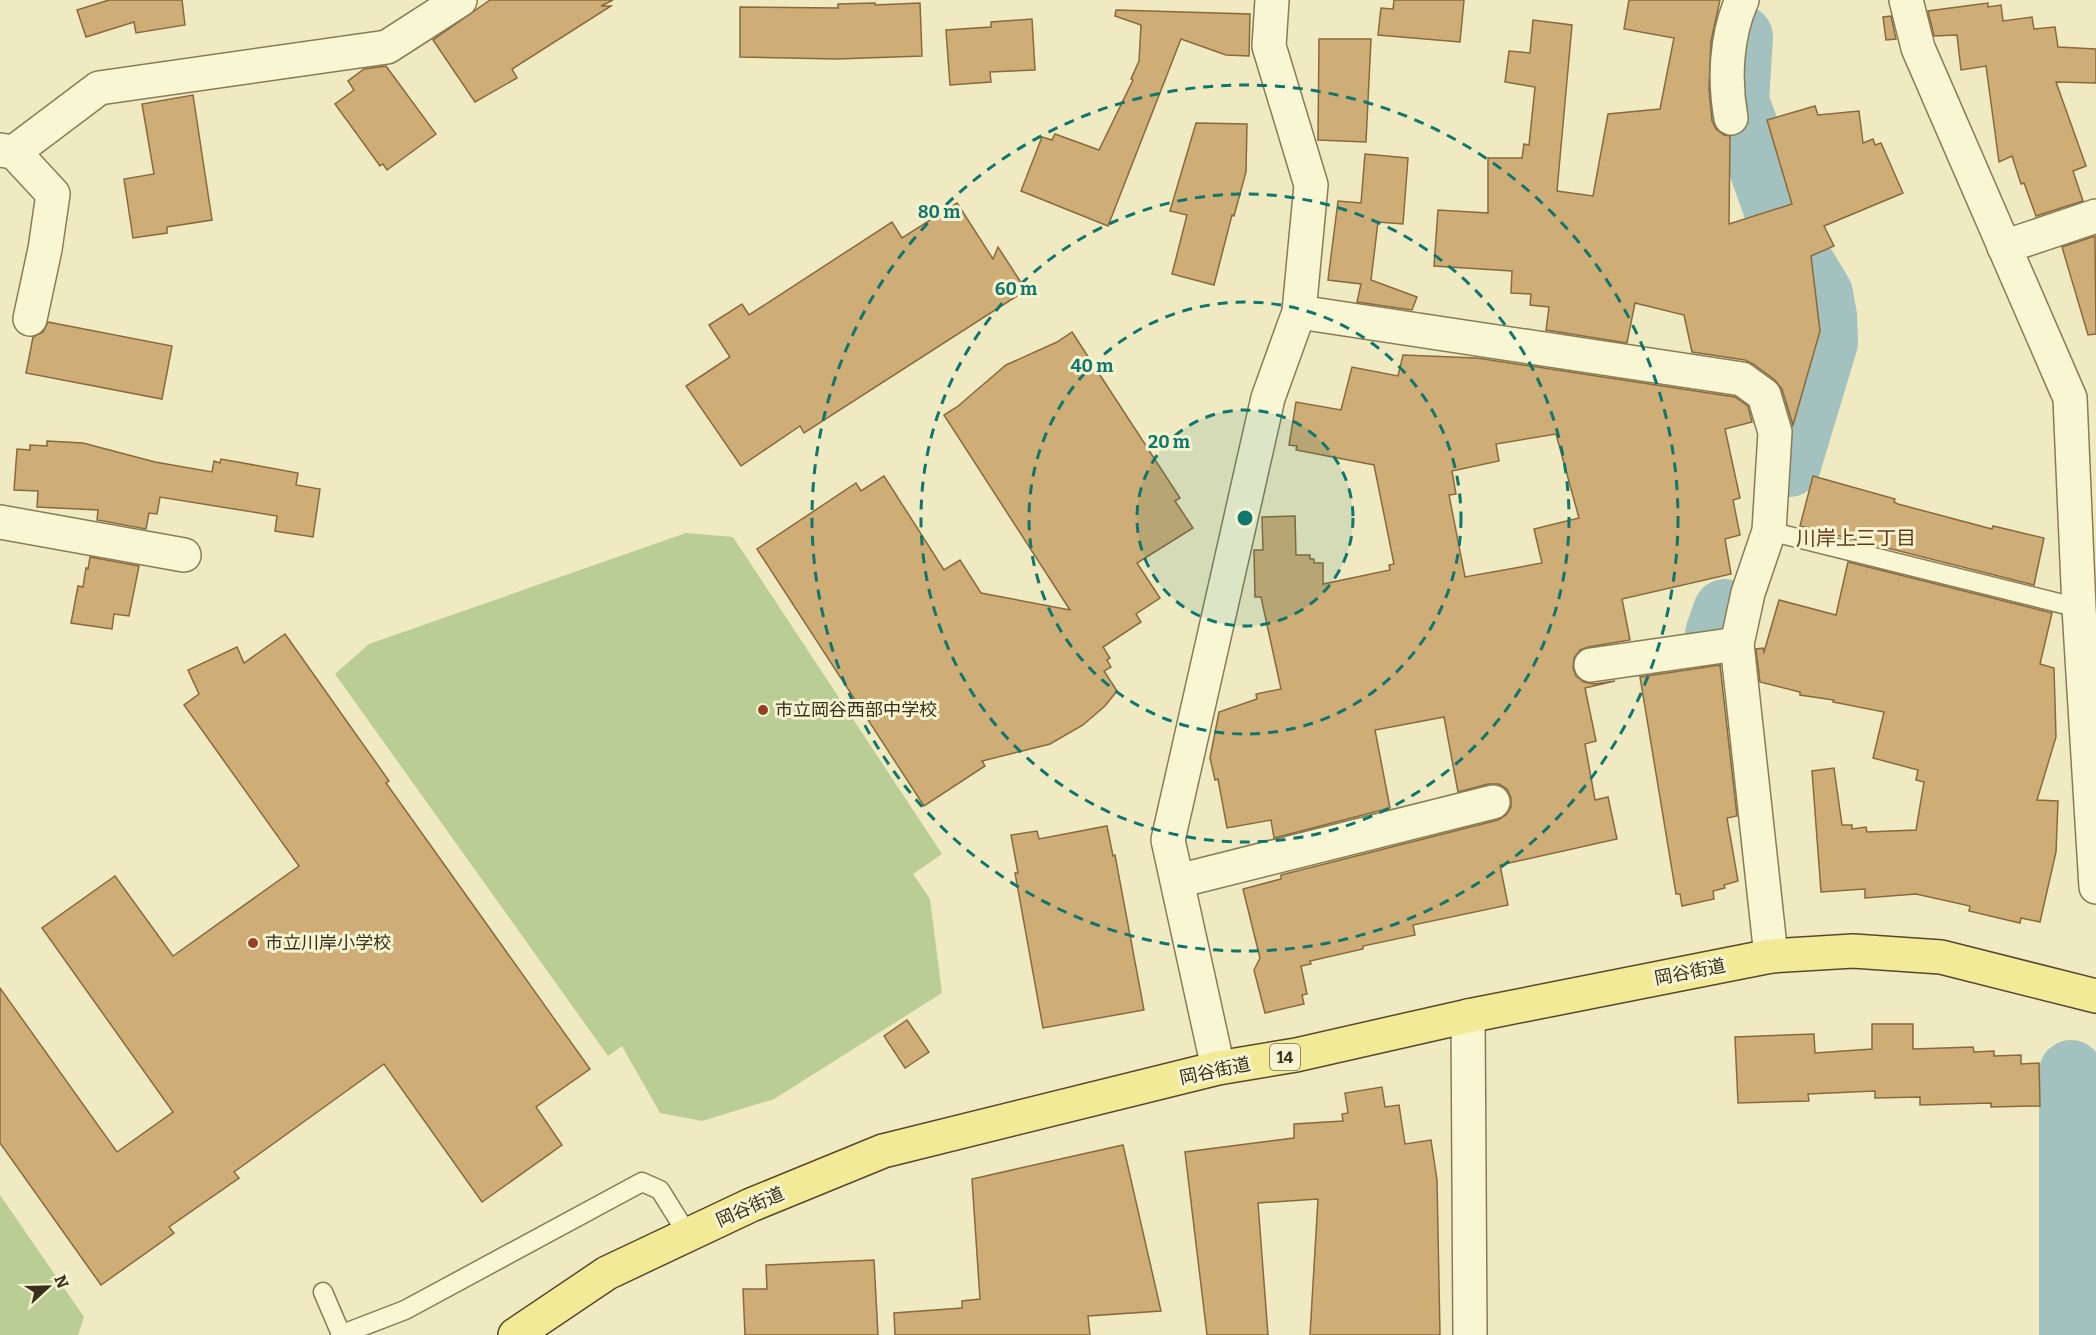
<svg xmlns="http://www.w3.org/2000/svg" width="2096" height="1335" viewBox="0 0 2096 1335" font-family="Bitter,'Noto Sans JP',serif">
  <rect width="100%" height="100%" fill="#efeac1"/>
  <!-- park -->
  <g fill="#bacd94">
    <polygon points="686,533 733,537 942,854 913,874 930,899 942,993 774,1099 702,1121 660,1113 622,1046 608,1056 335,674 369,644"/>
    <polygon points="0,1195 84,1317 78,1335 0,1335"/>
  </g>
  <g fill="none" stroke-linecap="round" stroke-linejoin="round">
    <!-- river -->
    <g stroke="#a3c1be" stroke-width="64">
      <polyline points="1741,37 1737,101 1784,233 1821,294 1825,316 1826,342 1789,465"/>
      <polyline points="1717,634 1725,611"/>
      <polyline points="2071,1335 2071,1072"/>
    </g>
  </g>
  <!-- building -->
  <g fill="#cead76" stroke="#886a3d" stroke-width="1.5" fill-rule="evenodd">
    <polygon points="109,0 182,0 185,25 136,33 134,22 86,37 77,10"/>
    <polygon points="490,0 613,0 601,6 611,6 512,69 517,78 475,102 433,40"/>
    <polygon points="1394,0 1464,0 1460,42 1378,35 1381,8 1393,9"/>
    <polygon points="1629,0 1720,0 1711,41 1709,89 1712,121 1716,129 1724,135 1730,136 1729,224 1792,204 1767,120 1815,106 1818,115 1859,111 1863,143 1873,139 1875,145 1881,143 1903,193 1824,226 1834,246 1811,256 1820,331 1793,425 1782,389 1775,380 1753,364 1745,360 1692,352 1684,315 1635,303 1627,343 1546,330 1549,307 1530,305 1531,294 1511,293 1512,271 1434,266 1438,210 1488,213 1488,158 1522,158 1524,144 1529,145 1535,87 1505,82 1509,51 1530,53 1533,20 1572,25 1557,191 1593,196 1608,114 1660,109 1674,38 1624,29"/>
    <polygon points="875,3 875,5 920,3 922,56 837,59 740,57 740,7 838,8 838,4"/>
    <polygon points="1988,3 1988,7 2001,5 2003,21 2032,17 2034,29 2055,27 2058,47 2096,49 2096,83 2056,82 2086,166 2073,171 2083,201 2036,216 2024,183 2021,184 2012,156 1999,162 1986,66 1961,70 1957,35 1934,36 1928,11"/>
    <polygon points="1116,10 1250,14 1249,56 1226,55 1181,39 1108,226 1021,191 1042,137 1052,140 1055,134 1099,150 1133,80 1131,79 1139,61 1141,25 1115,16"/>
    <polygon points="1891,16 1896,39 1886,40 1883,17"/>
    <polygon points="1032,19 1035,70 990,72 991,82 950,85 946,30 991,27 991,22"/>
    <polygon points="1319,39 1371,39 1366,142 1318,140"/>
    <polygon points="386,66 436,134 387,170 383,164 380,166 335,104 354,90 348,81 364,69"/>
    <polygon points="193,95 212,220 167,227 167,233 133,238 124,179 154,174 142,104"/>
    <polygon points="1196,123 1247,124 1246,172 1234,216 1232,215 1214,285 1172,274 1187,215 1170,211"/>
    <polygon points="1365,154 1408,158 1403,224 1378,222 1371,280 1417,297 1412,310 1357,302 1361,284 1328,280 1338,201 1361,203"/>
    <polygon points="957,203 993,259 998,247 1022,284 1013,289 1017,296 804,433 800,426 741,466 686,386 730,357 709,325 742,304 749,315 892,222 902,238"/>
    <polygon points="2095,236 2096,334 2088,335 2062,247"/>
    <polygon points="48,322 172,346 162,399 26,373 33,337 43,332"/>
    <polygon points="1072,332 1180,498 1175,501 1193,528 1137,563 1160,598 1136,614 1141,622 1103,647 1110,658 1107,660 1111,667 1104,671 1117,691 1105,706 1083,725 1050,744 982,761 985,766 924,806 757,549 856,483 861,491 884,476 944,570 960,560 981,593 1070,610 944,415 957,407 1006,365 1057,342"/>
    <path d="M1403,355L1477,358L1735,397L1748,406L1752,422L1725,429L1740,498L1733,500L1740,535L1725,539L1731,574L1622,599L1630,640L1588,647L1580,650L1574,658L1573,668L1576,676L1584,682L1594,684L1615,681L1585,688L1596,741L1585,744L1595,800L1608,797L1617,839L1500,865L1508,905L1413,925L1415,935L1363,946V949L1310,961L1311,964L1301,966L1307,994L1302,995L1304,1004L1265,1013L1254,970L1260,958L1243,889L1281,879V875L1498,820L1506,815L1511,807V798L1507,789L1499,784H1488L1458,792L1444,717L1375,730L1390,808L1274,838L1271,820L1227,828L1218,779L1215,780L1210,758L1219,712L1257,699L1256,694L1281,689L1261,597H1255L1254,550H1263L1262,517L1295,516L1296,555H1310V559H1314V563H1323V584L1390,570L1389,565L1394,564L1374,465L1296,450L1297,446L1289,445L1296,402L1341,410L1352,367L1398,376ZM1556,434L1579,518L1534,529L1542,563L1465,577L1449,495L1456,494L1452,471L1499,461L1496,444Z"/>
    <polygon points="47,441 83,443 155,462 212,472 214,461 220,463 221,459 298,473 296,485 320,489 313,537 275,531 277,516 160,497 157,514 149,513 146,529 97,520 98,510 37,507 38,491 14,490 17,449 30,450 30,445 47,446"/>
    <polygon points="1813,476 1895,499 1894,502 1898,504 1992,529 1993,526 2044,538 2034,585 1800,526"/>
    <polygon points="90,557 139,566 129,616 114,614 112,629 71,623 78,586 83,587 86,568 88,569"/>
    <polygon points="1848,562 2052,613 2040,664 2054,668 2056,737 2037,800 2058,801 2056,852 2040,922 2021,918 2020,923 1969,911 1970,906 1916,894 1865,898 1865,889 1821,892 1812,771 1834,768 1842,825 1852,825 1852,829 1866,827 1867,832 1916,830 1924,782 1916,780 1918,770 1873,758 1884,712 1833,702 1834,700 1800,695 1800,692 1760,682 1756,649 1763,648 1764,652 1779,600 1836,615"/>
    <polygon points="285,634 389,781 386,783 590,1069 536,1107 562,1145 482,1202 384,1064 234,1172 239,1178 169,1227 174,1233 101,1285 0,1143 0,988 117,1152 173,1112 42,928 115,876 173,956 299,866 184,705 199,694 188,670 237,647 244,663"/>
    <polygon points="1720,665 1737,816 1727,818 1738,881 1724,885 1725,888 1713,891 1714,899 1682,906 1680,894 1676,894 1640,677"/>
    <polygon points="1107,826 1113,856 1115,855 1144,1010 1043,1028 1015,873 1018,873 1011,835 1037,831 1039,839"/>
    <polygon points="907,1020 929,1052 905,1068 884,1036"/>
    <polygon points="1872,1024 1913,1024 1913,1049 1973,1047 1974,1052 1994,1051 1994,1056 2021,1055 2021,1064 2039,1063 2040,1106 1991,1107 1991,1103 1920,1105 1920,1097 1875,1098 1875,1091 1808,1094 1809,1101 1738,1103 1735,1037 1814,1034 1815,1053 1872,1049"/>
    <polygon points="1382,1087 1385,1107 1399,1105 1405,1144 1431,1140 1437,1180 1440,1335 1310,1335 1318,1199 1258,1203 1268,1335 1207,1335 1185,1152 1294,1138 1294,1124 1343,1121 1342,1114 1348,1113 1345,1093"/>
    <polygon points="1123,1145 1161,1311 1088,1316 1090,1335 895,1335 894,1313 962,1308 962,1301 980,1299 972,1179"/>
    <polygon points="874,1260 878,1335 745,1335 743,1289 767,1289 766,1265"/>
  </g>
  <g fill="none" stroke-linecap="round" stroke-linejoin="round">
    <!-- service casing -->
    <g stroke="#887c58" stroke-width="21">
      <g id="service">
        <polyline points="1769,531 2079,608"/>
        <polyline points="323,1292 341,1334"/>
        <polyline points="340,1335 405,1310 642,1182 660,1190 688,1235"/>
      </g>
    </g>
    <!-- minor casing -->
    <g stroke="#887c58" stroke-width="36">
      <g id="minor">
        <polyline points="1906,0 1918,48 2070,398 2079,608 2096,887"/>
        <path d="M1731,118C1724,80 1726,36 1742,0"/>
        <polyline points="0,150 14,152 99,88 387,47 460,0"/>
        <polyline points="14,152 53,194 45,249 30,319"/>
        <polyline points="2004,247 2096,216"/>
        <polyline points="1299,312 1742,379 1764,395 1775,432 1769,531 1748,593 1737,644 1771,956"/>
        <polyline points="0,522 184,555"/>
        <polyline points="1591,665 1737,644"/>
        <polyline points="1178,881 1493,802"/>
        <polyline points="1468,1016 1470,1335"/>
        <polyline points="1218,1068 1168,840 1268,398 1299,312 1311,185 1269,46 1272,0"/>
      </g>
    </g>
    <!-- primary casing -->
    <g stroke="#56482d" stroke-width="36">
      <polyline id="primary" points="515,1335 607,1273 751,1205 883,1151 1218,1068 1296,1055 1468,1016 1771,956 1853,951 1941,957 2096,996"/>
    </g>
    <!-- service -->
    <use href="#service" stroke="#f9f6d4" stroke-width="18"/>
    <!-- minor -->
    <use href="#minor" stroke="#f9f6d4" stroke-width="33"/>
    <!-- primary -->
    <use href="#primary" stroke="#f3ea97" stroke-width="33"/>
  </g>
  <!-- distance rings -->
  <circle cx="1245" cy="518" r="108" fill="#0f766e" fill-opacity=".12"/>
  <g fill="none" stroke="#0f766e" stroke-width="3" stroke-dasharray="10 8">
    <circle cx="1245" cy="518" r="108"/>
    <circle cx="1245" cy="518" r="216"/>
    <circle cx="1245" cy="518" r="324"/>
    <circle cx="1245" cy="518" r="433"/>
  </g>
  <!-- markers -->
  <g fill="#983e27" stroke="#f6f3d0" stroke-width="2">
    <circle cx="763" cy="710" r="6"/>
    <circle cx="253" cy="943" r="6"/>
  </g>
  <g text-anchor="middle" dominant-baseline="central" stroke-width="6" stroke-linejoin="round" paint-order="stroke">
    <!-- shield labels -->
    <rect fill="#f6f3d0" stroke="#716a53" stroke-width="1.5" x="1270" y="1044" width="30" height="26" rx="4.5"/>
    <g font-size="16" font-weight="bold" fill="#382f1d">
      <text x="1285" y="1057">14</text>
    </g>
    <!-- poi labels -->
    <g font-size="18" fill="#382f1d" stroke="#f6f3d0" text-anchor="start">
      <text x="775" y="710">市立岡谷西部中学校</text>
      <text x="265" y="943">市立川岸小学校</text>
    </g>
    <!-- street labels -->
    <g font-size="18" fill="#382f1d" stroke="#f6f3d0">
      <text transform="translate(1690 972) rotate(-11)">岡谷街道</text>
      <text transform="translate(1215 1071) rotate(-12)">岡谷街道</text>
      <text transform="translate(750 1207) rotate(-24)">岡谷街道</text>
    </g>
    <!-- neighbourhood labels -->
    <g font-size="20" fill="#653a1b" stroke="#f6f3d0">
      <text x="1856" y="538">川岸上三丁目</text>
    </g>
  </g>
  <circle cx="1245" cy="518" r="9" fill="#0f766e" stroke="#f6f3d0" stroke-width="3"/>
  <g font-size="18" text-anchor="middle" font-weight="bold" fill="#0f766e" stroke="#f6f3d0" stroke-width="6" stroke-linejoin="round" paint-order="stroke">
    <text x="939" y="218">80 m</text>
    <text x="1016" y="295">60 m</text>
    <text x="1092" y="372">40 m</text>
    <text x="1169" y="448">20 m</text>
  </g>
  <!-- north arrow -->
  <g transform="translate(48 1287) rotate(68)" stroke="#f6f3d0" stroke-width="4.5" paint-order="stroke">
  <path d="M0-4.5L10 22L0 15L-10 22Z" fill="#382f1d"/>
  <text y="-9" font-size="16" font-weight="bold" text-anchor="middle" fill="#382f1d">N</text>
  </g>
</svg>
